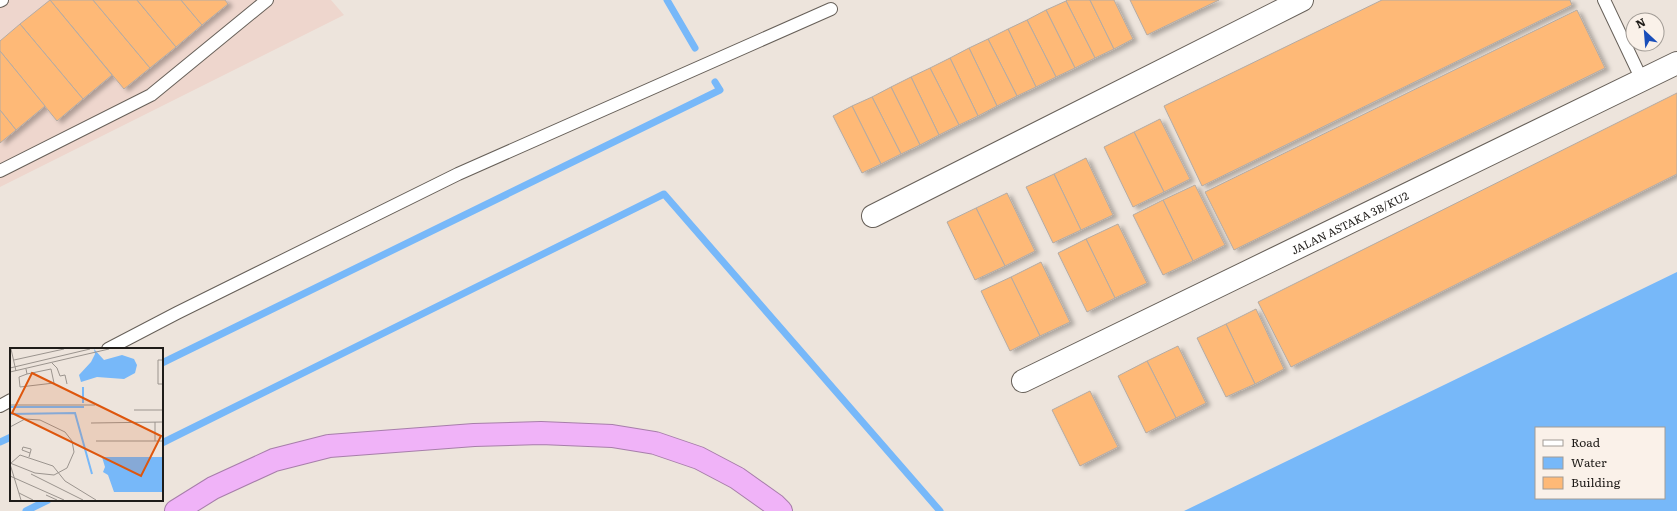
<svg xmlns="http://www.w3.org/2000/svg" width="1677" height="511" viewBox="0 0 1677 511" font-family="Literata,serif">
  <defs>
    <filter id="shadow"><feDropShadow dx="4.5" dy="2.5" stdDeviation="2" flood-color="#0004"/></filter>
  </defs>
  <rect width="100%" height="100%" fill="#ede4dc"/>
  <!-- commercial -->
  <polygon fill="#eed6cd" points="0,0 331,0 344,15 0,187"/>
  <!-- water -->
  <path fill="#77b8f9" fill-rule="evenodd" d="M1677,272V511H1184ZM1536,428H1664V498H1536Z"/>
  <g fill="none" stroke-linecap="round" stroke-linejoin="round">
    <!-- stream -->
    <g stroke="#77b8f9" stroke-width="7">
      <polyline points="667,0 695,48"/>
      <polyline points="162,363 720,90 715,82"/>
      <polyline points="0,442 11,437"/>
      <polyline points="162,443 664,194 940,511"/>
      <polyline points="26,511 48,500"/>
    </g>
  </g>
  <!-- building -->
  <g fill="#feb977" stroke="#b4aba4" filter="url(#shadow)">
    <polygon points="50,0 93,0 150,68 124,89"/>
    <polygon points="50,0 112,75 83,99 20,24"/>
    <polygon points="93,0 137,0 176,47 150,68"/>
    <polygon points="137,0 181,0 202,25 176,47"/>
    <polygon points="181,0 225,0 228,4 202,25"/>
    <polygon points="1067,0 1090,0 1114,49 1095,58 1066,1"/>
    <polygon points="1090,0 1114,0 1133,39 1114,49"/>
    <polygon points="1130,0 1219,0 1147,35"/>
    <polygon points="1382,0 1570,0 1572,5 1202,186 1164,106"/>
    <polygon points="1066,1 1095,58 1075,68 1046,10"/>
    <polygon points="1046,10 1075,68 1056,77 1027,20"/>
    <polygon points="1577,10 1605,68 1234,250 1205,192"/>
    <polygon points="1027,20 1056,77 1036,87 1008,29"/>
    <polygon points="20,24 83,99 57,121 0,51 0,41"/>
    <polygon points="1008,29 1036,87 1017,96 988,39"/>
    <polygon points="988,39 1017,96 997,106 969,48"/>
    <polygon points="969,48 997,106 978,116 950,58"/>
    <polygon points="0,51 45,106 16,130 0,110"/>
    <polygon points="950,58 978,116 959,125 930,68"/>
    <polygon points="930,68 959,125 939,135 911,77"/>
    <polygon points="911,77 939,135 920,145 891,87"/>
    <polygon points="891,87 920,145 901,154 872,97"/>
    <polygon points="1677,93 1677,174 1291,367 1258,302"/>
    <polygon points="872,97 901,154 881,164 852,106"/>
    <polygon points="852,106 881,164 862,173 833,116"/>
    <polygon points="0,110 16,130 0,143"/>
    <polygon points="1160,119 1190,179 1164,192 1134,132"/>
    <polygon points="1134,132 1164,192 1133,207 1104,147"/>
    <polygon points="1086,158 1113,215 1081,230 1054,174"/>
    <polygon points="1054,174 1081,230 1053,243 1026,187"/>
    <polygon points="1195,185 1225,245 1193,261 1163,200"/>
    <polygon points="1007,193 1035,251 1005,266 976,208"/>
    <polygon points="1163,200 1193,261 1163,275 1133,215"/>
    <polygon points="976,208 1005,266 975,280 947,222"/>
    <polygon points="1118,224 1147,283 1115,298 1086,239"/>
    <polygon points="1086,239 1115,298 1087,312 1058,253"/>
    <polygon points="1041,262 1070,322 1040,336 1011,277"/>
    <polygon points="1011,277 1040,336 1010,351 981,291"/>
    <polygon points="1256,309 1284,369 1255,384 1226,324"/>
    <polygon points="1226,324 1255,384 1226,397 1197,338"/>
    <polygon points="1178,346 1206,403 1176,418 1147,361"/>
    <polygon points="1147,361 1176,418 1146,433 1118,376"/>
    <polygon points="1090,391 1118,447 1080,466 1052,410"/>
  </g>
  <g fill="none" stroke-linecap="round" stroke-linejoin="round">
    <!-- lane casing -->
    <g stroke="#676059" stroke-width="14">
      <g id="lane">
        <polyline points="1604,0 1642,80"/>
        <polyline points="0,1 2,0"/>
        <polyline points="0,171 151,95 267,0"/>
        <polyline points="108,349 177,313 458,174 831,9"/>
        <polyline points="0,406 11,400"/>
      </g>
    </g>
    <!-- street casing -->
    <g stroke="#676059" stroke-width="24">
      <g id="street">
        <polyline points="873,216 1302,0"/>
        <path id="s1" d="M1023,381L1677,63"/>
      </g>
    </g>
    <!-- highway casing -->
    <g stroke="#a77eaa" stroke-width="24">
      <polyline id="highway" points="176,511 213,488 274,460 329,446 474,435 541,433 612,436 655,443 699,458 737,478 775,505 781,511"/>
    </g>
    <!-- lane -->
    <use href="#lane" stroke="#fff" stroke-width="12"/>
    <!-- street -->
    <use href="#street" stroke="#fff" stroke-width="22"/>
    <!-- highway -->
    <use href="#highway" stroke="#f0b3f8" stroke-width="22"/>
  </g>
  <g text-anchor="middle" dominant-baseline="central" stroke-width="3.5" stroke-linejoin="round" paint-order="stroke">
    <!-- street labels -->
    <g font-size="11" fill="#1f1c19" stroke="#faf1e9">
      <text stroke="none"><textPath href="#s1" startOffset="363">JALAN ASTAKA 3B/KU2</textPath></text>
    </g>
  </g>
  <!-- overview -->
  <g transform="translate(10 348)">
    <rect width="153" height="153" fill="#ede4dc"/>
    <path d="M84,1L94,12L112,7L124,11L127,17L125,25L114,31L87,29L71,34L69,27L81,14L85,6ZM92,109H153V144H104L98,127L93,124L95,119Z" fill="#77b8f9"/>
    <path fill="none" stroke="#77b8f9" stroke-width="2" d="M73,39V55M0,59H74M0,66L65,65L82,126"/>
    <path fill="none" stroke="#9b948e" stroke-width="1" d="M1,1L6,23M4,12L54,1M153,12H148V36H153M42,15L47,20L50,28L55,27L57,36M0,20L80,1M16,21L17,26L9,29L10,39L44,35L41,21L17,26M0,24L99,1M0,57H85M124,62H153M81,75L153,74M0,79L15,71L30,72L55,84L62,93L64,104L57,120L44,127L25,125L0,115M86,93H153M145,93V74M19,109L21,102V101L13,99L12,102L20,105M21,126L73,152M0,128L54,152M9,145L23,152M36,147L47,152M11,152L0,116L10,107L43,118L55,133L86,152"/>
    <path fill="#de560d" fill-opacity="0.15" stroke="#de560d" stroke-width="2" d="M22,25L151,88L131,128L2,65Z"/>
    <rect width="153" height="153" fill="none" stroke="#1f1c19" stroke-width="2"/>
  </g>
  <!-- legend -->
  <rect x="1535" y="427" width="130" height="72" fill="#faf1e9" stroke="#a29c96"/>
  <rect x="1543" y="440" width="20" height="6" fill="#ffffff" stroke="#a29c96"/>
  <text x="1571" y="447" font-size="12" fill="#1f1c19">Road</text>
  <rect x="1543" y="457" width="20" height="12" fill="#77b8f9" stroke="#a29c96"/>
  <text x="1571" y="467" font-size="12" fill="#1f1c19">Water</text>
  <rect x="1543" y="477" width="20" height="12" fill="#feb977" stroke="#a29c96"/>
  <text x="1571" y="487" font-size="12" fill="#1f1c19">Building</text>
  <!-- north arrow -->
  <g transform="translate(1645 32) rotate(334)"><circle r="19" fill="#faf1e9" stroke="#a29c96"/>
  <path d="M0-3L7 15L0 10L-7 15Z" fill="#194eba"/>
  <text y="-6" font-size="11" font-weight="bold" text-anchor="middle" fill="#1f1c19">N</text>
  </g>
</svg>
